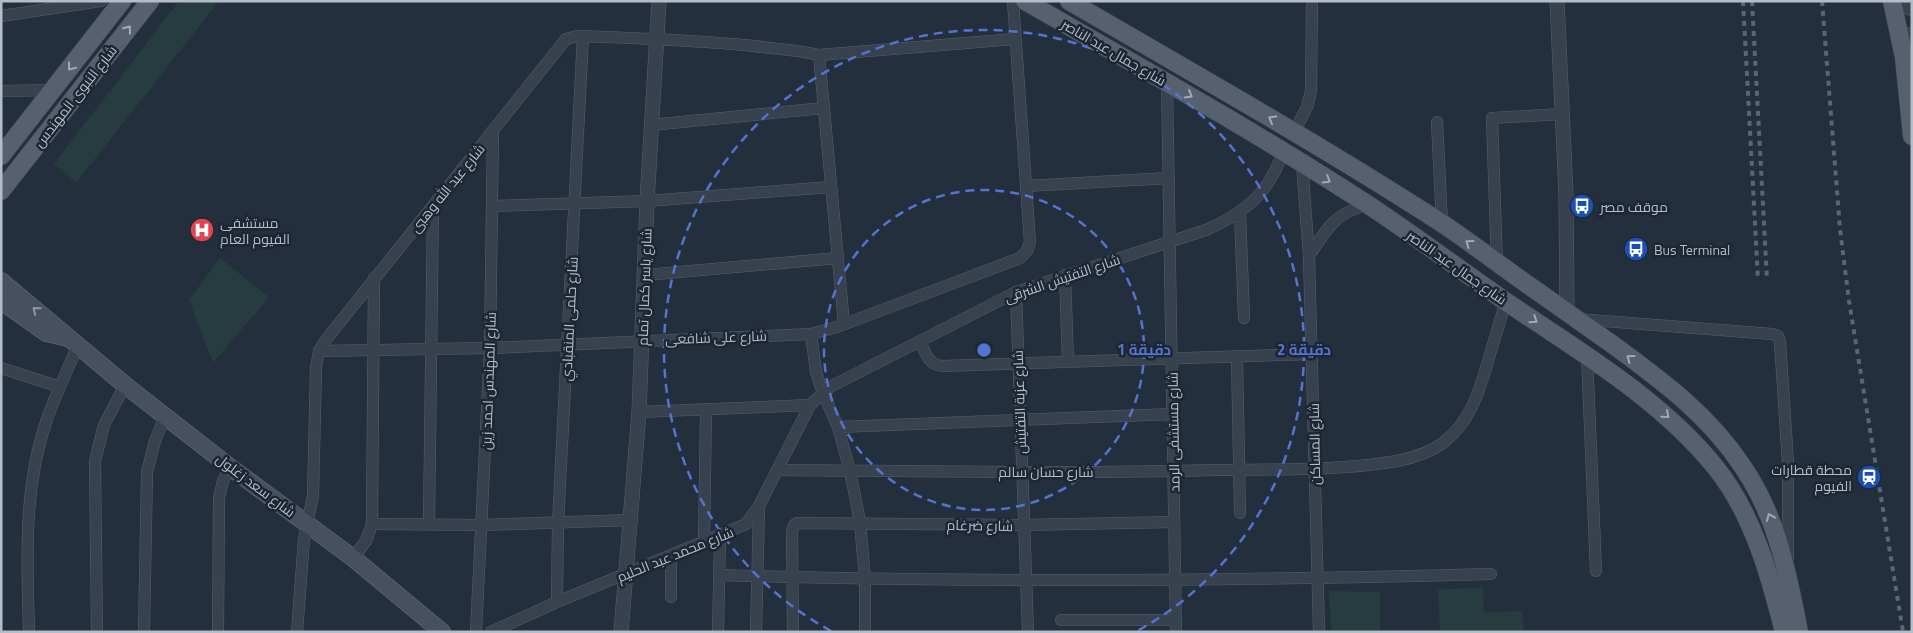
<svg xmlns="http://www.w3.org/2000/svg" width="1913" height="633" viewBox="0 0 1913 633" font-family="'Titillium Web',Cairo,sans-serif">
  <rect width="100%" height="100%" fill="#242f3e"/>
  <!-- green -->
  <g fill="#263c3f">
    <polygon points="179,1 219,1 76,183 54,164"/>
    <polygon points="220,258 269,297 213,363 189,300"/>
    <polygon points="1483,587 1484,612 1522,611 1524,632 1440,632 1438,590"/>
    <polygon points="1329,591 1380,592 1380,632 1331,632"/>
  </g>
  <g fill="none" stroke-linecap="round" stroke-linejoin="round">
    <!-- minor casing -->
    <g stroke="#565f6c" stroke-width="12">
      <g id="minor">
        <polyline points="1893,5 1912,10"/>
        <polyline points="1,16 101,1"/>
        <polyline points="1899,31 1912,34"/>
        <polyline points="819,55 844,324"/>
        <polyline points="1167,82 1176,632"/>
        <polyline points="1,91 53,90"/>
        <polyline points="1437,122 1442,223"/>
        <polyline points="651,125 824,108"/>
        <polyline points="1294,132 1307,107 1311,91 1312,1"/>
        <polyline points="1302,164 1309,256 1319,632"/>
        <polyline points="1026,186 1169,178"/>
        <polyline points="493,206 647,201 831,187"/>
        <polyline points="1240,212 1244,318"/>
        <path d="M1309,256C1326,230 1335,212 1368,205"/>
        <polyline points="1497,264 1492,118 1562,114"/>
        <polyline points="645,275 838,258"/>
        <polyline points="1065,275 1068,362"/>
        <polyline points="1016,292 1028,632"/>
        <polyline points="1578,319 1772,334 1778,336 1780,342 1788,463 1788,558"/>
        <polyline points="811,334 816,372 823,393 838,427 850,471 860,522 865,580 865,632"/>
        <path d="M920,341C925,352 928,365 942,366L1312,354"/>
        <polyline points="319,351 490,348 811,334 837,327 1020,258 1027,251 1030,242 1013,1"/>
        <polyline points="1587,355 1596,571"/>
        <polyline points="1237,357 1240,513"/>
        <polyline points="1,368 60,387"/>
        <polyline points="639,412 810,405"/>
        <polyline points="838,427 1173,414"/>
        <path d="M778,470C923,471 1069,474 1214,470C1273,469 1340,471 1397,461C1413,458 1429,453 1443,443C1470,422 1479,393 1488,361C1494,341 1500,321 1506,301"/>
        <polyline points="372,524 482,525 631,520"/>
        <polyline points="429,524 433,205"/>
        <polyline points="704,542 706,409"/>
        <polyline points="671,555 671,597"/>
        <polyline points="353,558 366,541 372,524 374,278"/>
        <path d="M719,575C976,583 1234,581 1491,574"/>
        <polyline points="557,602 558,523 583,36"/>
        <polyline points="1061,620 1176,620"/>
        <path d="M29,632C27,560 23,488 47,419C56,394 68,369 78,345"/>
        <polyline points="97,632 95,461 104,425 125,385"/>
        <polyline points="144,632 147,472 155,441 165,416"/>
        <polyline points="218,632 219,498 223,481 230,467"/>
        <path d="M297,632L304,539L313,496L316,367L319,351L325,341L566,39L577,36C636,38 695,40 754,46C775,49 798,50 819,55L1015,39"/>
        <polyline points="476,632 490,348 493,130"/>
        <path d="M491,632L557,602L746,524L759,506L810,405L830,387L1016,292L1206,230C1245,213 1269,193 1283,152"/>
        <polyline points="718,632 720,536"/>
        <polyline points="756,632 759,509"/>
        <polyline points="793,632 792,532 794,525 797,523 1023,525 1174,522"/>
      </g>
    </g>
    <!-- tertiary casing -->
    <g stroke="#565f6c" stroke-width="15">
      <g id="tertiary">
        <polyline points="1557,1 1566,194 1567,311"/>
        <polyline points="621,632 639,412 647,201 659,1"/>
      </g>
    </g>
    <!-- secondary casing -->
    <g stroke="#565f6c" stroke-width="18">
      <g id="secondary">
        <polyline points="1,281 125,385 230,467 353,558 442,632"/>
        <polyline points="1,301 46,333 68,338"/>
      </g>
    </g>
    <!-- primary casing -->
    <g stroke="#414a57" stroke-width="19">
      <g id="primary">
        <path d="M1025,1C1140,67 1256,132 1367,204C1414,235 1459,269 1505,301C1577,350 1661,399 1716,468C1753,514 1770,576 1784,632"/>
        <path d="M1069,1C1193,73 1319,144 1440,222C1472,243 1502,267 1534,289C1560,307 1586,326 1612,344C1661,380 1709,415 1743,467C1777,517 1788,574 1799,632"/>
        <polyline points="1892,1 1904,57 1912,136"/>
        <polyline points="1,156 122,1"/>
        <polyline points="1,191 150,1"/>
      </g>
    </g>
    <!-- minor -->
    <use href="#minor" stroke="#38414e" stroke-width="11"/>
    <!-- tertiary -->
    <use href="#tertiary" stroke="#38414e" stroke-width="14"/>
    <!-- secondary -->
    <use href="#secondary" stroke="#465061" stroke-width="16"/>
    <!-- primary -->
    <use href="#primary" stroke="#56606e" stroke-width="18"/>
    <!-- rail -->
    <g stroke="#5a6575" stroke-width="4" stroke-dasharray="5 5" stroke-linecap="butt">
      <polyline points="1743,1 1758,280"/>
      <polyline points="1752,1 1767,280"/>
      <polyline points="1822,1 1840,229 1849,301 1903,632"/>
    </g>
  </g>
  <!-- one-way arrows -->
  <defs><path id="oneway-chevron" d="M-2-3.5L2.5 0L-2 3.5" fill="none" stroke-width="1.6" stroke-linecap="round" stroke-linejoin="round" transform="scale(1.25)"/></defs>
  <g stroke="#a1aab7">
    <use href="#oneway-chevron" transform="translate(128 29) rotate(-52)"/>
    <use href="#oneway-chevron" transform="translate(71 67) rotate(128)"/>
    <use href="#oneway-chevron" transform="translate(1189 95) rotate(31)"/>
    <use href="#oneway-chevron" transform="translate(1272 119) rotate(-150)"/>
    <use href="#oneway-chevron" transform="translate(1327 180) rotate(32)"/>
    <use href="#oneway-chevron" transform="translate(1469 243) rotate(-144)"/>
    <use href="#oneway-chevron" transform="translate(1534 320) rotate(34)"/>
    <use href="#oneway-chevron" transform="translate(1630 358) rotate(-144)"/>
    <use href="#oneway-chevron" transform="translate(1666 415) rotate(41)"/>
    <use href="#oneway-chevron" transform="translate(1770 517) rotate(-112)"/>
  </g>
  <use stroke="#8e96a5" href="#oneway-chevron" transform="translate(36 310) rotate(-140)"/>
  <!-- distance rings -->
  <g fill="none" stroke="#5274d3" stroke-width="2.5" stroke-dasharray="9 6">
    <circle cx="984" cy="350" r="160"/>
    <path d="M831 631A320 320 0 1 1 1137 631"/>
  </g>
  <!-- icons -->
  <defs>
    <g id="bus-disc" transform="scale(1.25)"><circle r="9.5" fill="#1a4fb4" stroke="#1d2633"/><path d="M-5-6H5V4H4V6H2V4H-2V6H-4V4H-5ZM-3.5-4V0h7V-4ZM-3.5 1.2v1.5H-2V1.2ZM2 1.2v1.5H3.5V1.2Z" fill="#fff"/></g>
    <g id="hospital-disc" transform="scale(1.25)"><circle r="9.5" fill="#e0444e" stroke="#1d2633"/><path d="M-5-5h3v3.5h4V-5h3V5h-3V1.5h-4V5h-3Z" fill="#fff"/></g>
    <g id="station-disc" transform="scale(1.25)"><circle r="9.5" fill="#1a4fb4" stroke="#1d2633"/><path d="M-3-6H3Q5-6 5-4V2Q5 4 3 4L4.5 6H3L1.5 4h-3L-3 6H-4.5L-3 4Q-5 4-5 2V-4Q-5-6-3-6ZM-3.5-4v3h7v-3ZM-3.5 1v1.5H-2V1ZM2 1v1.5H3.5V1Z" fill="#fff"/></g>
  </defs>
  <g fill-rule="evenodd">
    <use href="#bus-disc" x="1582" y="206"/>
    <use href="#hospital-disc" x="202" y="230"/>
    <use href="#bus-disc" x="1636" y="249"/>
    <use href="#station-disc" x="1869" y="477"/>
  </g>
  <g text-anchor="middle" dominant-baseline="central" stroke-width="5" stroke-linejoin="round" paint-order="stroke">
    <!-- street labels -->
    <g font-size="14" fill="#b4bcc9" stroke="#1d2633">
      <text transform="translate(1114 52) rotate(30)">شارع جمال عبد الناصر</text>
      <text transform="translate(75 96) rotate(-52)">شارع النبوى المهندس</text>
      <text transform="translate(447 188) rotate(-51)">شارع عبد الله وهبى</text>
      <text transform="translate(1457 267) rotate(35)">شارع جمال عبد الناصر</text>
      <text transform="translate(1062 278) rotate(-19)">شارع التفتيش الشرقى</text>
      <text transform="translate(644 287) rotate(-88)">شارع ياسر كمال تمام</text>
      <text transform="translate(569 319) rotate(-87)">شارع حلمى المنقبادي</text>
      <text transform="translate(716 337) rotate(-2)">شارع على شافعى</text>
      <text transform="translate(488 381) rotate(-88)">شارع المهندس احمد زين</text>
      <text transform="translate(1019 402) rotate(-92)">شارع عزبة التفتيش</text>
      <text transform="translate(1173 432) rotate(-91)">شارع مستشفى الرمد</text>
      <text transform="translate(1314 444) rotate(-91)">شارع المساكن</text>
      <text x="1046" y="471">شارع حسان سالم</text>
      <text transform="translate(256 485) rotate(37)">شارع سعد زغلول</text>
      <text transform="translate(980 525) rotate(1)">شارع ضرغام</text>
      <text transform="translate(675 554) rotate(-22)">شارع محمد عبد الحليم</text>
    </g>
    <!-- poi labels -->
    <g font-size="14" fill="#b4bcc9" stroke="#1d2633" text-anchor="start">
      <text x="1600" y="206">موقف مصر</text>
      <text x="220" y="222">مستشفى<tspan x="220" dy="16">الفيوم العام</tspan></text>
      <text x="1654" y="249">Bus Terminal</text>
      <text x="1852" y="469" text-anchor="end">محطة قطارات<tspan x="1852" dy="16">الفيوم</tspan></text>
    </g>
  </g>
  <circle cx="984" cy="350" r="8" fill="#5274d3" stroke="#1d2633" stroke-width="2.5"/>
  <g font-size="15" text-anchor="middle" font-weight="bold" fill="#5274d3" stroke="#1d2633" stroke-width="5" stroke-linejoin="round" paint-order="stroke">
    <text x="1144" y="355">1 دقيقة</text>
    <text x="1304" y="355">2 دقيقة</text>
  </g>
  <!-- border -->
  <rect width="1913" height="633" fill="none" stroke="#b4bcc9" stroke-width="5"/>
</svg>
